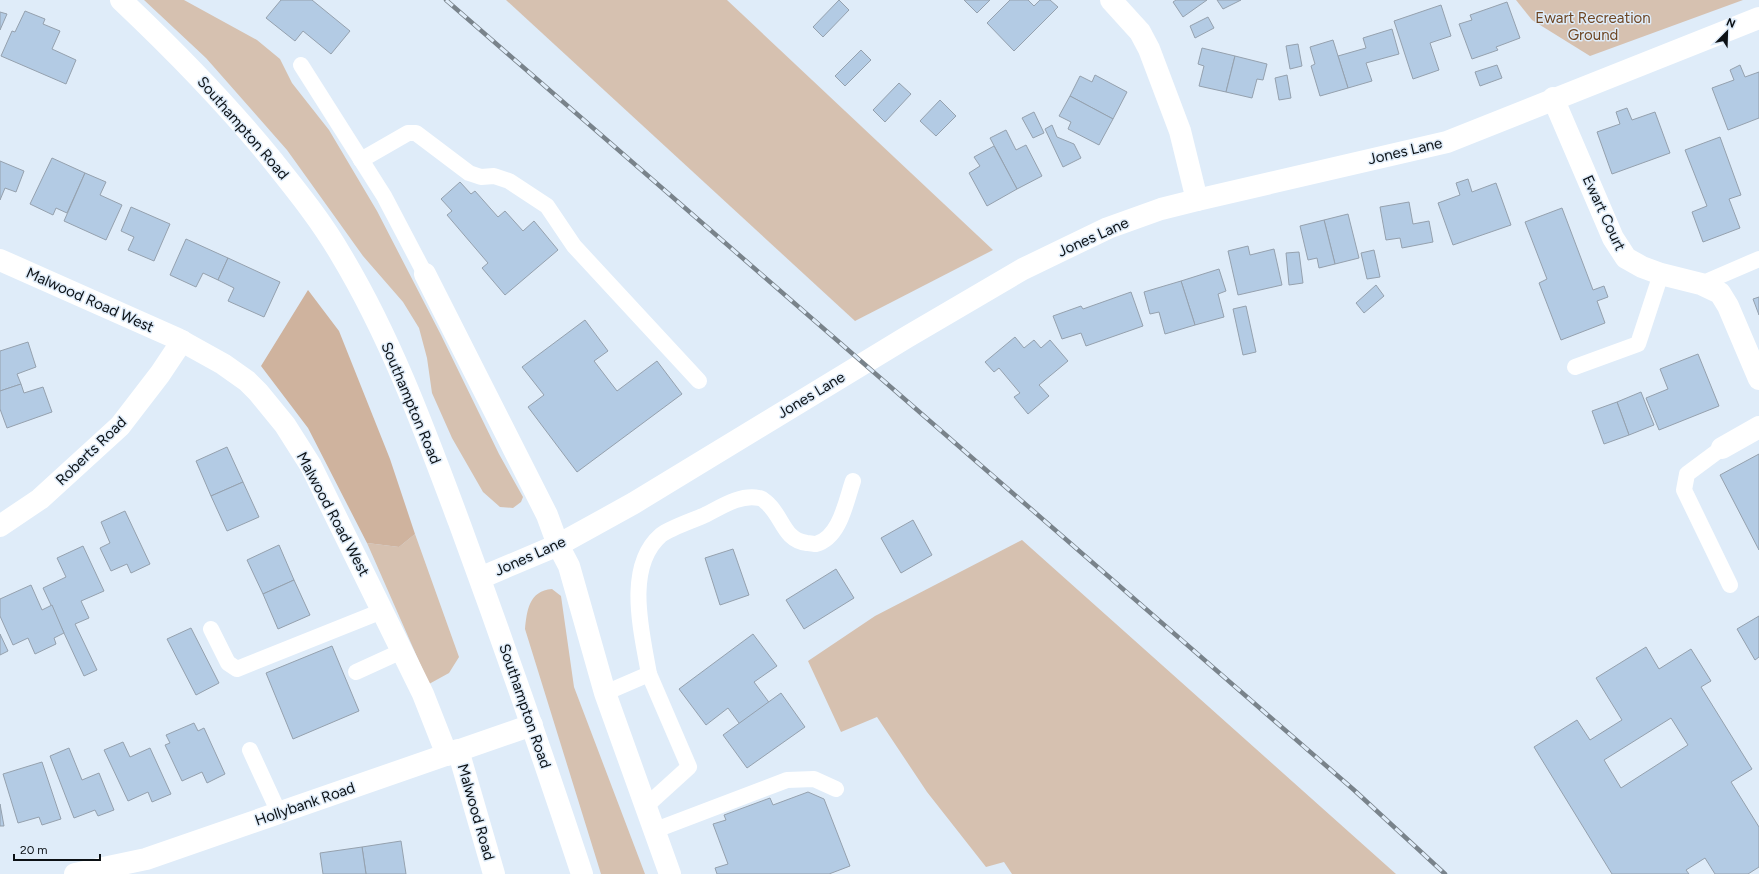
<svg xmlns="http://www.w3.org/2000/svg" width="1759" height="874" viewBox="0 0 1759 874" font-family="Figtree,sans-serif">
  <rect width="100%" height="100%" fill="#dfecf9"/>
  <!-- green -->
  <g fill="#d6c1b0">
    <polygon points="144,0 184,0 257,40 280,59 292,83 329,130 377,211 441,335 499,454 523,497 521,502 513,508 500,507 483,492 452,438 432,393 427,358 419,328 403,302 363,256 287,150 206,58"/>
    <polygon points="506,0 727,0 993,250 855,321"/>
    <polygon points="1516,0 1743,0 1590,56 1532,20"/>
    <polygon points="415,534 459,657 449,673 429,684 367,543 399,547"/>
    <polygon points="1022,540 1396,874 1012,874 1004,862 986,867 927,792 877,717 841,732 808,661 875,616"/>
    <path d="M552,589L561,596L574,687L645,874H601L525,629C527,610 529,591 552,589Z"/>
  </g>
  <!-- forest -->
  <polygon fill="#cfb39e" points="308,290 339,331 390,459 415,534 399,547 367,543 308,428 261,366"/>
  <!-- building -->
  <g fill="#b3cbe4" stroke="#95a1ae" fill-rule="evenodd">
    <polygon points="281,0 312,0 350,31 331,54 303,31 295,41 266,18"/>
    <polygon points="839,0 849,10 823,37 813,27"/>
    <polygon points="964,0 990,0 977,13"/>
    <polygon points="1010,0 1028,0 1034,6 1040,0 1050,0 1058,7 1014,51 987,23"/>
    <polygon points="1176,0 1207,0 1183,17 1173,2"/>
    <polygon points="1217,0 1241,0 1223,9"/>
    <polygon points="1507,2 1520,38 1496,47 1498,50 1472,59 1459,24 1472,20 1470,15"/>
    <polygon points="1441,5 1451,36 1430,43 1439,70 1413,79 1394,21"/>
    <polygon points="25,11 45,19 43,24 60,31 52,49 76,60 66,84 1,56 12,31 15,32"/>
    <polygon points="0,12 7,14 0,30"/>
    <polygon points="1208,17 1214,28 1195,38 1190,26"/>
    <polygon points="1392,29 1399,54 1366,63 1372,81 1348,88 1338,56 1366,48 1363,38"/>
    <polygon points="1333,40 1348,88 1320,96 1311,66 1315,64 1310,47"/>
    <polygon points="1298,44 1302,66 1290,69 1286,46"/>
    <polygon points="1202,48 1235,56 1226,92 1199,86 1204,66 1198,64"/>
    <polygon points="861,50 871,60 845,86 835,76"/>
    <polygon points="1235,56 1267,64 1263,80 1257,79 1252,98 1226,92"/>
    <polygon points="1497,65 1502,78 1480,86 1475,72"/>
    <polygon points="1740,65 1745,77 1759,72 1759,118 1728,130 1712,88 1734,80 1730,70"/>
    <polygon points="1095,75 1127,92 1113,119 1070,96 1080,76 1092,82"/>
    <polygon points="1287,75 1291,98 1279,100 1275,78"/>
    <polygon points="899,83 911,94 885,122 873,110"/>
    <polygon points="1070,96 1113,119 1099,145 1068,129 1071,122 1059,116"/>
    <polygon points="940,100 956,116 936,136 920,121"/>
    <polygon points="1627,108 1632,120 1655,112 1670,153 1612,174 1597,132 1620,124 1616,112"/>
    <polygon points="1034,112 1044,133 1033,138 1022,118"/>
    <polygon points="1052,125 1057,137 1074,144 1081,158 1063,167 1045,129"/>
    <polygon points="1006,130 1016,150 1026,145 1042,176 1017,189 990,138"/>
    <polygon points="1720,137 1741,195 1729,199 1740,228 1703,242 1692,212 1707,206 1685,150"/>
    <polygon points="994,146 1017,189 987,206 969,173 980,166 974,157"/>
    <polygon points="52,158 85,173 67,213 56,208 53,215 30,204"/>
    <polygon points="0,161 24,171 16,192 5,188 0,200"/>
    <polygon points="85,173 106,182 100,195 122,205 106,240 64,221"/>
    <polygon points="1468,179 1472,192 1496,183 1511,225 1453,245 1438,203 1460,195 1456,183"/>
    <polygon points="460,182 471,194 475,191 498,217 505,211 523,231 534,221 558,250 505,295 482,268 488,263 447,215 452,211 441,199"/>
    <polygon points="1409,202 1413,224 1429,221 1433,242 1402,248 1400,238 1386,240 1380,207"/>
    <polygon points="131,207 170,224 154,261 128,250 134,237 121,231"/>
    <polygon points="1562,208 1593,290 1604,286 1608,297 1597,301 1605,323 1561,340 1539,283 1547,279 1525,222"/>
    <polygon points="1348,214 1359,258 1335,264 1324,220"/>
    <polygon points="1324,220 1335,264 1319,268 1317,258 1308,260 1300,226"/>
    <polygon points="186,239 228,258 218,280 203,273 196,287 170,275"/>
    <polygon points="1248,246 1250,255 1274,249 1282,285 1238,295 1228,251"/>
    <polygon points="1374,250 1380,277 1367,279 1361,253"/>
    <polygon points="1299,252 1303,283 1289,285 1286,253"/>
    <polygon points="228,258 280,282 264,317 228,301 234,288 218,280"/>
    <polygon points="1219,269 1226,291 1218,294 1224,317 1195,325 1181,281"/>
    <polygon points="1181,281 1195,325 1165,334 1159,312 1150,314 1144,292"/>
    <polygon points="1376,285 1384,296 1364,313 1356,303"/>
    <polygon points="1131,292 1143,326 1086,346 1081,333 1062,339 1053,316 1081,306 1083,309"/>
    <polygon points="1759,297 1759,315 1753,299"/>
    <polygon points="1246,306 1256,352 1243,355 1233,309"/>
    <polygon points="585,320 608,351 594,361 617,391 657,361 682,394 577,472 528,407 544,395 522,367"/>
    <polygon points="1015,337 1024,348 1034,340 1041,348 1050,340 1068,361 1039,385 1049,396 1028,414 1014,397 1020,393 999,368 994,372 985,362"/>
    <polygon points="28,342 36,367 17,374 21,384 0,391 0,351"/>
    <polygon points="1698,354 1719,406 1659,430 1646,398 1668,389 1660,369"/>
    <polygon points="21,384 24,393 43,387 52,412 7,428 0,409 0,391"/>
    <polygon points="1641,392 1654,425 1629,435 1617,402"/>
    <polygon points="1617,402 1629,435 1604,444 1592,411"/>
    <polygon points="227,447 243,482 211,496 196,461"/>
    <polygon points="1759,454 1759,550 1720,475"/>
    <polygon points="243,482 259,517 227,531 211,496"/>
    <polygon points="125,511 150,564 131,573 127,564 111,571 100,548 110,543 101,522"/>
    <polygon points="913,520 932,555 901,573 881,538"/>
    <polygon points="279,545 294,580 263,594 247,560"/>
    <polygon points="83,546 104,591 81,601 89,618 75,624 97,670 84,676 43,588 66,577 57,558"/>
    <polygon points="733,549 749,595 720,605 705,558"/>
    <polygon points="836,569 854,598 804,629 786,600"/>
    <polygon points="294,580 310,615 278,629 263,594"/>
    <polygon points="31,585 42,610 52,605 64,633 54,638 56,644 35,654 28,638 13,645 0,616 0,599"/>
    <polygon points="1759,616 1759,657 1755,660 1737,629"/>
    <polygon points="191,628 219,683 196,695 167,639"/>
    <polygon points="0,634 8,651 0,655"/>
    <polygon points="753,634 777,666 754,682 779,716 750,738 728,708 706,725 679,689"/>
    <polygon points="332,646 359,711 293,739 266,673"/>
    <path d="M1646,647L1659,669L1691,649L1711,681L1701,687L1752,769L1731,782L1759,827V867L1748,874H1715L1705,858L1686,870L1689,874H1612L1534,747L1577,720L1590,740L1622,720L1596,678ZM1671,718L1688,745L1621,788L1604,760Z"/>
    <polygon points="781,693 805,727 747,768 723,735"/>
    <polygon points="194,723 198,731 204,728 225,774 207,783 202,772 182,781 165,745 170,743 166,735"/>
    <polygon points="123,742 130,757 150,748 171,794 152,802 148,792 128,801 104,750"/>
    <polygon points="69,748 82,780 99,773 114,810 98,816 95,810 74,818 50,756"/>
    <polygon points="42,762 61,819 42,825 39,817 18,823 3,774"/>
    <polygon points="808,792 824,799 850,866 829,874 717,874 715,868 728,864 713,824 726,820 724,815 770,798 773,805"/>
    <polygon points="0,804 4,826 0,826"/>
    <polygon points="401,841 406,874 366,874 362,847"/>
    <polygon points="362,847 366,874 323,874 320,853"/>
  </g>
  <g fill="none" stroke-linecap="round" stroke-linejoin="round">
    <!-- lane -->
    <g stroke="#fff" stroke-width="16">
      <polyline points="301,65 384,196 425,274"/>
      <polyline points="361,160 408,133 416,133 469,173 481,177 494,176 509,181 547,206 574,246 699,381"/>
      <polyline points="1701,284 1759,259"/>
      <polyline points="1575,367 1638,344 1661,274"/>
      <polyline points="1722,448 1687,474 1684,490 1730,585"/>
      <polyline points="211,629 228,663 237,669 382,611"/>
      <polyline points="356,672 402,651"/>
      <path d="M649,674C642,633 624,567 661,535C670,528 694,520 705,515C721,507 740,494 759,498C762,498 764,500 766,502C783,516 783,540 807,543C810,543 814,544 816,544C840,538 846,501 853,481"/>
      <polyline points="605,693 649,674 689,767 645,807"/>
      <polyline points="250,750 279,813"/>
      <polyline points="653,831 787,780 814,779 836,789"/>
    </g>
    <!-- street -->
    <g stroke="#fff" stroke-width="22">
      <polyline points="1111,0 1140,32 1149,49 1180,131 1197,200"/>
      <polyline points="1553,98 1613,238 1626,258 1642,267 1661,274 1701,284 1720,293 1728,306 1759,379"/>
      <polyline points="0,260 178,339 223,364 247,381 258,392 285,425 311,466 423,694 447,755"/>
      <polyline points="425,274 547,515 558,545 569,566 605,693 670,874"/>
      <polyline points="1722,448 1759,427"/>
      <polyline points="0,526 40,499 120,426 160,374 182,341"/>
      <polyline points="458,750 494,874"/>
      <polyline points="75,874 146,859 532,725"/>
    </g>
    <!-- secondary -->
    <g stroke="#fff" stroke-width="22">
      <path d="M121,0C175,51 226,103 273,161C297,191 322,222 341,255C391,338 425,431 459,522C502,639 543,756 582,874"/>
      <polyline points="480,578 558,545 634,503 907,337 1023,269 1108,228 1161,209 1197,200 1447,142 1759,18"/>
    </g>
    <!-- rail casing -->
    <g stroke="#79838b" stroke-width="4.5">
      <polyline id="rail" points="446,0 1354,790 1445,874"/>
    </g>
    <!-- rail -->
    <use href="#rail" stroke="#dfecf9" stroke-width="3" stroke-dasharray="9" stroke-linecap="butt"/>
  </g>
  <g text-anchor="middle" dominant-baseline="central" stroke-width="3" stroke-linejoin="round" paint-order="stroke">
    <!-- park labels -->
    <g font-size="15" fill="#6e4623" stroke="#dfecf9">
      <text x="1593" y="18">Ewart Recreation<tspan x="1593" dy="17">Ground</tspan></text>
    </g>
    <!-- street labels -->
    <g font-size="15" fill="#0c1115" stroke="#dfecf9">
      <text transform="translate(243 128) rotate(49)">Southampton Road</text>
      <text transform="translate(1405 151) rotate(-13)">Jones Lane</text>
      <text transform="translate(1604 213) rotate(65)">Ewart Court</text>
      <text transform="translate(1093 237) rotate(-24)">Jones Lane</text>
      <text transform="translate(90 300) rotate(24)">Malwood Road West</text>
      <text transform="translate(811 395) rotate(-31)">Jones Lane</text>
      <text transform="translate(411 403) rotate(67)">Southampton Road</text>
      <text transform="translate(91 451) rotate(-44)">Roberts Road</text>
      <text transform="translate(333 514) rotate(62)">Malwood Road West</text>
      <text transform="translate(530 556) rotate(-24)">Jones Lane</text>
      <text transform="translate(525 706) rotate(71)">Southampton Road</text>
      <text transform="translate(305 804) rotate(-19)">Hollybank Road</text>
      <text transform="translate(476 812) rotate(74)">Malwood Road</text>
    </g>
  </g>
  <!-- north arrow -->
  <g transform="translate(1727 32) rotate(23)" stroke="#dfecf9" stroke-width="3" paint-order="stroke">
  <path d="M0-3L7 15L0 10L-7 15Z" fill="#0c1115"/>
  <text y="-6" font-size="11" font-weight="bold" text-anchor="middle" fill="#0c1115">N</text>
  </g>
  <!-- scale -->
  <path d="M14 854v6h86v-6" fill="none" stroke="#0c1115" stroke-width="2"/>
  <text x="20" y="854" font-size="12" fill="#0c1115" stroke="#dfecf9" stroke-width="3" paint-order="stroke">20 m</text>
</svg>
